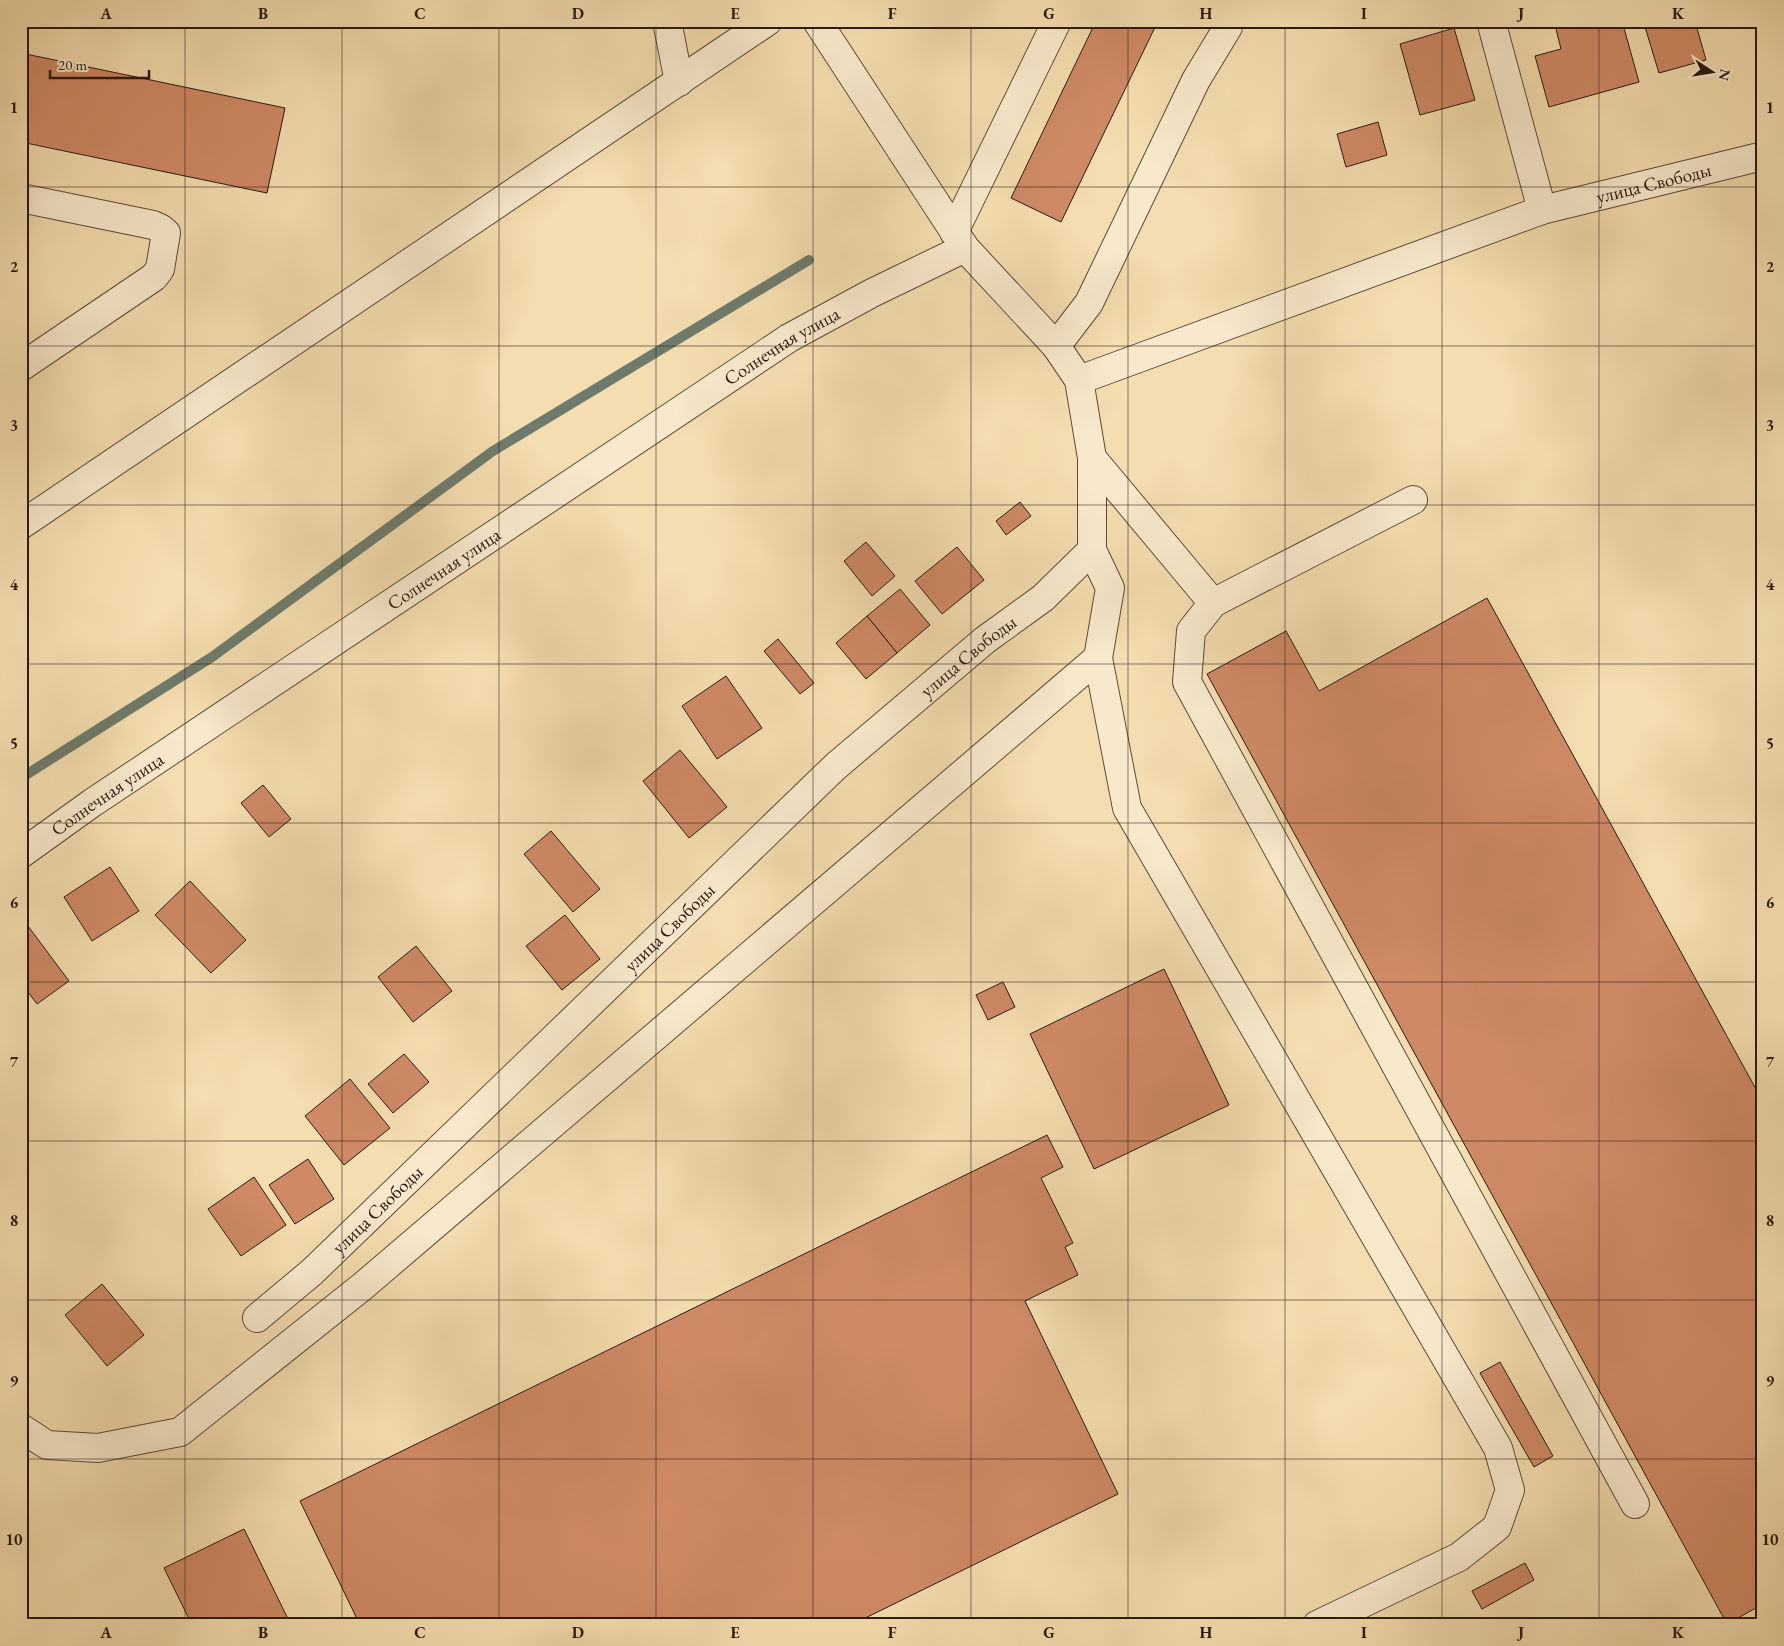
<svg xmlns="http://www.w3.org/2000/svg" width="1784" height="1646" viewBox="0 0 1784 1646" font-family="'EB Garamond',serif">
  <rect width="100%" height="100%" fill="#f4ddb0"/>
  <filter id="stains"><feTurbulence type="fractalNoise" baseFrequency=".004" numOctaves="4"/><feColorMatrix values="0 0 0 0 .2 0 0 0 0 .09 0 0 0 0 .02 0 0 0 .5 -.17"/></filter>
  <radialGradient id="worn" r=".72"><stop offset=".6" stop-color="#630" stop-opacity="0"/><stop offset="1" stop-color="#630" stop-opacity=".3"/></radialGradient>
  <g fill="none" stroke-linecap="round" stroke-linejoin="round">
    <!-- stream -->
    <polyline stroke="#6e7b6c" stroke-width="10" points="21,778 212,657 493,451 809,260"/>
  </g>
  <!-- building -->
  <g fill="#cf8966" stroke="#281a12">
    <polygon points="1096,21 1158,21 1061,222 1011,198"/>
    <polygon points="1554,21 1622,21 1639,82 1549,107 1535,56 1561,49"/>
    <polygon points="1665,21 1695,21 1706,60 1659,73 1645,27"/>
    <polygon points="1454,28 1475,100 1420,115 1400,44"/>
    <polygon points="21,53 285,108 267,193 21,142"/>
    <polygon points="1378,122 1387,155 1346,167 1337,134"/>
    <polygon points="1020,502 1031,516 1006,535 996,521"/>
    <polygon points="866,542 895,576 872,596 844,561"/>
    <polygon points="957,547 984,580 942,614 915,581"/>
    <polygon points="900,589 930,625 897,653 867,616"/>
    <polygon points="1487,598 1763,1102 1763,1604 1727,1624 1207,674 1286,631 1319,691"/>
    <polygon points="867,616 897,653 866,679 836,643"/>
    <polygon points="778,639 814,683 800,694 764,651"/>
    <polygon points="726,676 762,728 717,759 682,706"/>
    <polygon points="680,750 727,807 689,838 643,781"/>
    <polygon points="263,785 291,819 269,837 241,803"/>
    <polygon points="551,831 600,889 573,912 524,854"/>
    <polygon points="110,867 139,911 92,941 64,897"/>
    <polygon points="190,881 246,940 211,973 155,915"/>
    <polygon points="565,915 600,959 562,990 526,946"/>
    <polygon points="25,922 69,981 37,1004 21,983 21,924"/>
    <polygon points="416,946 452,991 413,1022 378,977"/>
    <polygon points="1164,969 1229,1105 1094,1169 1030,1034"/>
    <polygon points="1003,982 1015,1007 988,1020 976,995"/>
    <polygon points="404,1054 429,1082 393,1113 368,1084"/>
    <polygon points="350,1079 390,1128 344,1165 305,1116"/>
    <polygon points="1047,1135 1063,1167 1041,1178 1073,1243 1065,1247 1078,1275 1025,1301 1118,1494 851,1625 360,1625 300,1501"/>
    <polygon points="308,1159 334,1199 295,1224 269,1185"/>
    <polygon points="254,1177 286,1225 241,1256 208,1209"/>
    <polygon points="102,1284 144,1335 107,1366 65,1315"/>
    <polygon points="1500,1362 1553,1456 1534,1467 1480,1373"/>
    <polygon points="244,1529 291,1625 192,1625 164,1568"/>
    <polygon points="1525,1563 1534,1580 1482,1609 1472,1591"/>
  </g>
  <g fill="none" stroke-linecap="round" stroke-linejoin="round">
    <!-- minor casing -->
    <g stroke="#5b4b3a" stroke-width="30">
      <g id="minor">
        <polyline points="667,21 679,82"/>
        <polyline points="817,21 965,248 1056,346 1079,380 1092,458 1092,550 1110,588 1098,658 1127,808 1498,1448 1510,1490 1497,1527 1459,1557 1317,1625"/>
        <polyline points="1491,21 1542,210"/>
        <polyline points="21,198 153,225 160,228 166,233 160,269 154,277 21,367"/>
        <polyline points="954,232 1057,21"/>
        <polyline points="1056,346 1089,303 1196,80 1228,27"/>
        <path id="s1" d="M1079,380L1542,210L1763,156"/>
        <polyline points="1092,458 1213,603"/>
        <polyline points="1413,500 1213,603 1191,631 1187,682 1635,1504"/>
        <polyline points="21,525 768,21"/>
        <path id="s2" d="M21,854L92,803L789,338L872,293L965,248"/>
        <path id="s3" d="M257,1318L312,1272L836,766L985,640L1043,598L1092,550"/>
        <polyline points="21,1428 47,1445 98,1448 180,1432 363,1286 1098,658"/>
      </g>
    </g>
    <!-- minor -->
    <use href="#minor" stroke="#f8e9cc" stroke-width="28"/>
  </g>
  <!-- grid -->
  <path fill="none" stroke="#281a12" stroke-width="1" stroke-opacity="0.55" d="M185,21V1625M342,21V1625M499,21V1625M656,21V1625M813,21V1625M971,21V1625M1128,21V1625M1285,21V1625M1442,21V1625M1599,21V1625M21,187H1763M21,346H1763M21,505H1763M21,664H1763M21,823H1763M21,982H1763M21,1141H1763M21,1300H1763M21,1459H1763"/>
  <g text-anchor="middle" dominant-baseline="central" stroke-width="4" stroke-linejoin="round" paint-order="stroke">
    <!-- street labels -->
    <g font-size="19" fill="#281a12" stroke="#f8e9cc">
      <text stroke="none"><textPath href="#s1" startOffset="608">улица Свободы</textPath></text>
      <text stroke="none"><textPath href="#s2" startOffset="915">Солнечная улица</textPath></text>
      <text stroke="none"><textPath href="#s2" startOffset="510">Солнечная улица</textPath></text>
      <text stroke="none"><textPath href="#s3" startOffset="972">улица Свободы</textPath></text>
      <text stroke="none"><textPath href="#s2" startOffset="105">Солнечная улица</textPath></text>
      <text stroke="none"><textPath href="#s3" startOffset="568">улица Свободы</textPath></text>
      <text stroke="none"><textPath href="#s3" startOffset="162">улица Свободы</textPath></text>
    </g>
  </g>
  <!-- margin -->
  <rect width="1784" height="1646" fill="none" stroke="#f4ddb0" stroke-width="55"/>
  <!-- north arrow -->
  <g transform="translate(1712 72) rotate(102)" stroke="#f8e9cc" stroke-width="4" paint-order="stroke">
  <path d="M0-4L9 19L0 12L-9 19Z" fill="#281a12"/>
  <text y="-8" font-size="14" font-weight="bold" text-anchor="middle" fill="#281a12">N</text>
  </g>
  <!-- scale -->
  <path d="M50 70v8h99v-8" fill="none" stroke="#281a12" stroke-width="2.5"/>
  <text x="58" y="70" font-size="15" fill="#281a12" stroke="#f8e9cc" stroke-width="4" paint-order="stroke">20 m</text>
  <rect x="28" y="28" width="1728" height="1590" fill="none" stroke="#281a12" stroke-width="2"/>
  <g font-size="16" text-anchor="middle" font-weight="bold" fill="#281a12">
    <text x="106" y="19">A</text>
    <text x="263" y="19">B</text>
    <text x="420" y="19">C</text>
    <text x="578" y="19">D</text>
    <text x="735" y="19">E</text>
    <text x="892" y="19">F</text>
    <text x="1049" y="19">G</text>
    <text x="1206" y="19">H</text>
    <text x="1364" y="19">I</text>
    <text x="1521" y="19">J</text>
    <text x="1678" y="19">K</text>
    <text x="14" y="113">1</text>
    <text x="1770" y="113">1</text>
    <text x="14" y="272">2</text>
    <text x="1770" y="272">2</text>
    <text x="14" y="431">3</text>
    <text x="1770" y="431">3</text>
    <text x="14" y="590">4</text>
    <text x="1770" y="590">4</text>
    <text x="14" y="749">5</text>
    <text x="1770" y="749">5</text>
    <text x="14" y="908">6</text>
    <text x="1770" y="908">6</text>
    <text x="14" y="1067">7</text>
    <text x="1770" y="1067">7</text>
    <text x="14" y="1226">8</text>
    <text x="1770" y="1226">8</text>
    <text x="14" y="1386">9</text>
    <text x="1770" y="1386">9</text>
    <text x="14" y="1545">10</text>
    <text x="1770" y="1545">10</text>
    <text x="106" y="1638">A</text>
    <text x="263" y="1638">B</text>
    <text x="420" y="1638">C</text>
    <text x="578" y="1638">D</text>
    <text x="735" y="1638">E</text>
    <text x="892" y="1638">F</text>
    <text x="1049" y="1638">G</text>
    <text x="1206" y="1638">H</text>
    <text x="1364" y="1638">I</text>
    <text x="1521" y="1638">J</text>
    <text x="1678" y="1638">K</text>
  </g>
  <rect width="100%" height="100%" filter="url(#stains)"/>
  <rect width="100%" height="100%" fill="url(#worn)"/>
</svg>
